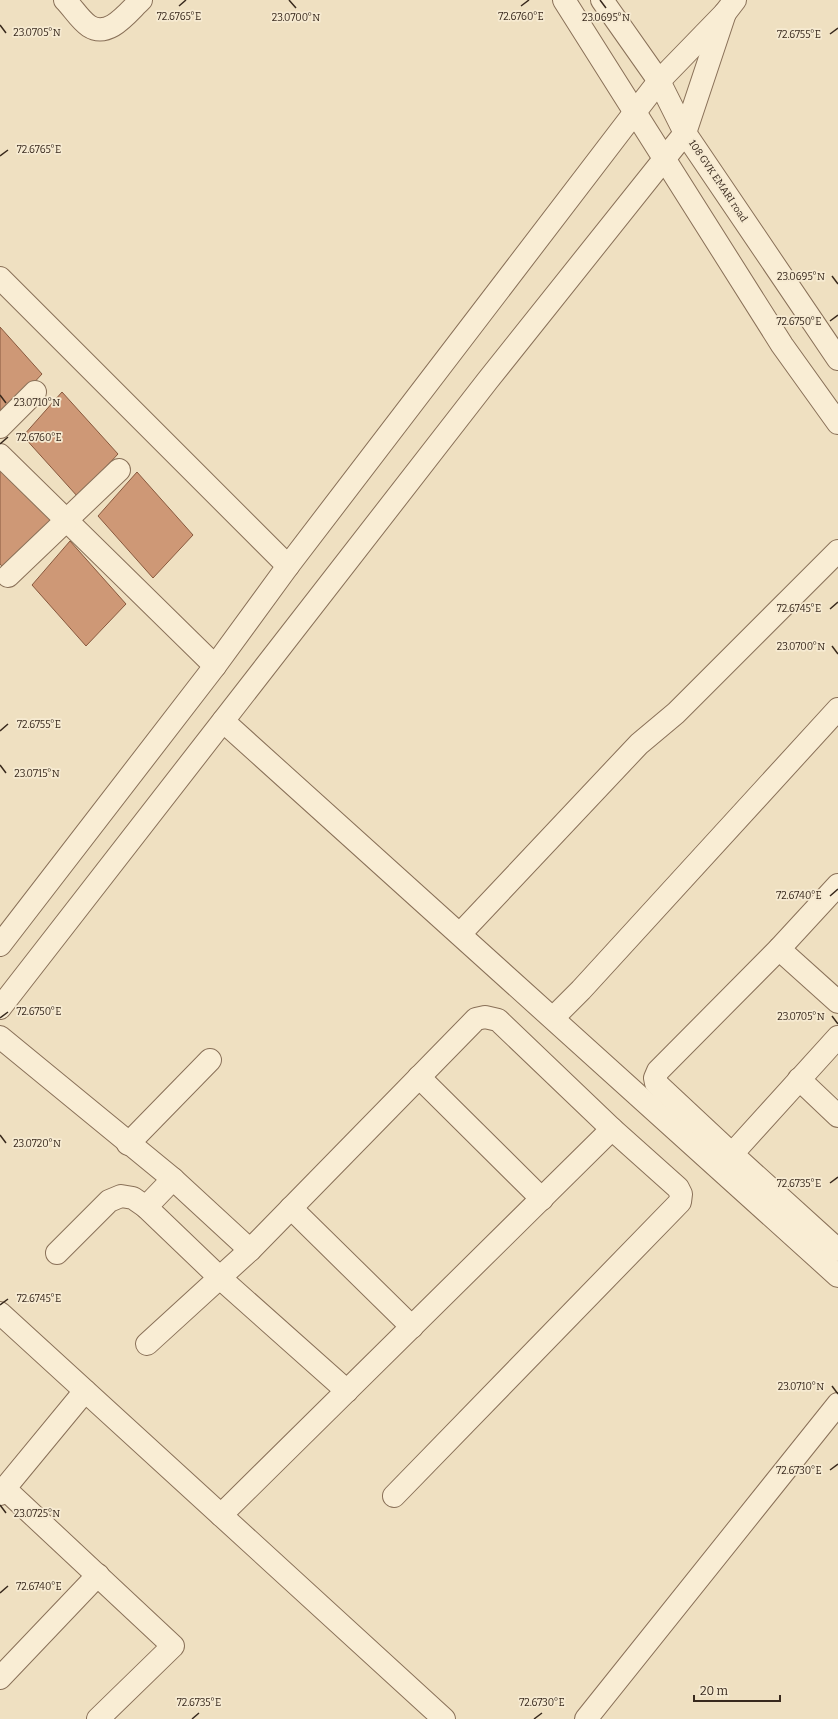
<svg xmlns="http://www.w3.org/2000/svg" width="838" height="1719" viewBox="0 0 838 1719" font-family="Bitter,serif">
  <rect width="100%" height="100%" fill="#efe0c1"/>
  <!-- building -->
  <g fill="#ce9876" stroke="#88593e">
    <polygon points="0,327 42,374 2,417 0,414"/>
    <polygon points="62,392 118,454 78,497 23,436"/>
    <polygon points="0,467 55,522 6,571 0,564"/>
    <polygon points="137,472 193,535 153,578 98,516"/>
    <polygon points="70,541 126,604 86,646 32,585"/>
  </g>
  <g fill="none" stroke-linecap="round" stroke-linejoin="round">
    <!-- minor casing -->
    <g stroke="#897058" stroke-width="24">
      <g id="minor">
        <path d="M65,0C73,8 80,20 89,26C109,39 128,12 141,0"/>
        <polyline points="564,0 782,345 838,423"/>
        <polyline points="602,0 659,81 685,133 838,359"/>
        <polyline points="0,278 288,566"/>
        <polyline points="0,427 35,392"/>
        <polyline points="0,455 215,666"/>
        <polyline points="8,576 119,470"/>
        <polyline points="223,721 838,1276"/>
        <polyline points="838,885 779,949 658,1071 655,1078 656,1083 732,1154 838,1037"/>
        <polyline points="460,934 639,744 676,713 838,551"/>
        <polyline points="0,945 215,666 288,566 635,112 659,81 725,13 735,0"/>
        <polyline points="779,949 838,1002"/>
        <polyline points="0,1008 488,380 685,133 725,13"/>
        <polyline points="553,1018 581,990 838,709"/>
        <polyline points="0,1037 173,1179 146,1207"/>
        <polyline points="419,1077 542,1199"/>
        <polyline points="799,1079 838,1116"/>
        <polyline points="128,1144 210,1060"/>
        <polyline points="723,1164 732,1154 838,1250"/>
        <polyline points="173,1179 250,1250"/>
        <polyline points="291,1208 412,1327"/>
        <polyline points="57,1253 109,1201 121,1196 133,1198 146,1207 219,1277 347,1391"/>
        <polyline points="0,1313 444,1719"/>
        <polyline points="147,1344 250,1250 476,1019 485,1017 498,1020 612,1129 678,1188 681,1194 680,1202 394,1496"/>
        <polyline points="4,1488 173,1646 98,1719"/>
        <polyline points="0,1494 85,1391"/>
        <polyline points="221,1515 612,1129"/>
        <polyline points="0,1678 98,1575"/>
        <polyline points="586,1719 838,1404"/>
      </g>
    </g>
    <!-- minor -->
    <use href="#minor" stroke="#f9edd4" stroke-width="22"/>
  </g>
  <!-- ticks -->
  <path fill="none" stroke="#38291d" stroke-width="1.5" d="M289,0L296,8M600,0L606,8M179,6L186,0M521,6L529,0M0,25L6,33M830,34L838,28M0,156L8,150M832,276L838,284M830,321L838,315M0,395L6,403M0,444L8,437M830,609L838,602M832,646L838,654M0,731L8,724M0,765L6,773M830,896L838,889M832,1016L838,1024M0,1018L8,1012M0,1135L6,1143M830,1183L838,1177M0,1305L8,1299M832,1386L838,1394M830,1470L838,1464M0,1505L6,1513M0,1593L8,1586M192,1719L199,1713M534,1719L542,1713"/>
  <g text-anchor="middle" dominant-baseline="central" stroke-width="3.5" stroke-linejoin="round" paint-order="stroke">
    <!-- street labels -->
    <g font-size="10" fill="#38291d" stroke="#f6ead1">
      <text transform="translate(718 181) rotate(56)">108 GVK EMARI road</text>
    </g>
  </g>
  <g font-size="10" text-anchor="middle" fill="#38291d" stroke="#f6ead1" stroke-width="3.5" stroke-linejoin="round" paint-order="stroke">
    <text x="179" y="20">72.6765°E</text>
    <text x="521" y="20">72.6760°E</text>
    <text x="296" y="21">23.0700°N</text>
    <text x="606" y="21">23.0695°N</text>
    <text x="37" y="36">23.0705°N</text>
    <text x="799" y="38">72.6755°E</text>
    <text x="39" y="153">72.6765°E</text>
    <text x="801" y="280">23.0695°N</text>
    <text x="799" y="325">72.6750°E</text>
    <text x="37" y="406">23.0710°N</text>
    <text x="39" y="441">72.6760°E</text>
    <text x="799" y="612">72.6745°E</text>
    <text x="801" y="650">23.0700°N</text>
    <text x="39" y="728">72.6755°E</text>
    <text x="37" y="777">23.0715°N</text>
    <text x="799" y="899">72.6740°E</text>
    <text x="39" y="1015">72.6750°E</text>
    <text x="801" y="1020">23.0705°N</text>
    <text x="37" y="1147">23.0720°N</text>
    <text x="799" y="1187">72.6735°E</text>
    <text x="39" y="1302">72.6745°E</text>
    <text x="801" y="1390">23.0710°N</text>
    <text x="799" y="1474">72.6730°E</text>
    <text x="37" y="1517">23.0725°N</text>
    <text x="39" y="1590">72.6740°E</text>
    <text x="199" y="1706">72.6735°E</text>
    <text x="542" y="1706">72.6730°E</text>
  </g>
  <!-- scale -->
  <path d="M694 1695v6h86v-6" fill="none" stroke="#38291d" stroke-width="2"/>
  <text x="700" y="1695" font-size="12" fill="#38291d" stroke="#f6ead1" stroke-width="3" paint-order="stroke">20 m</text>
</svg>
